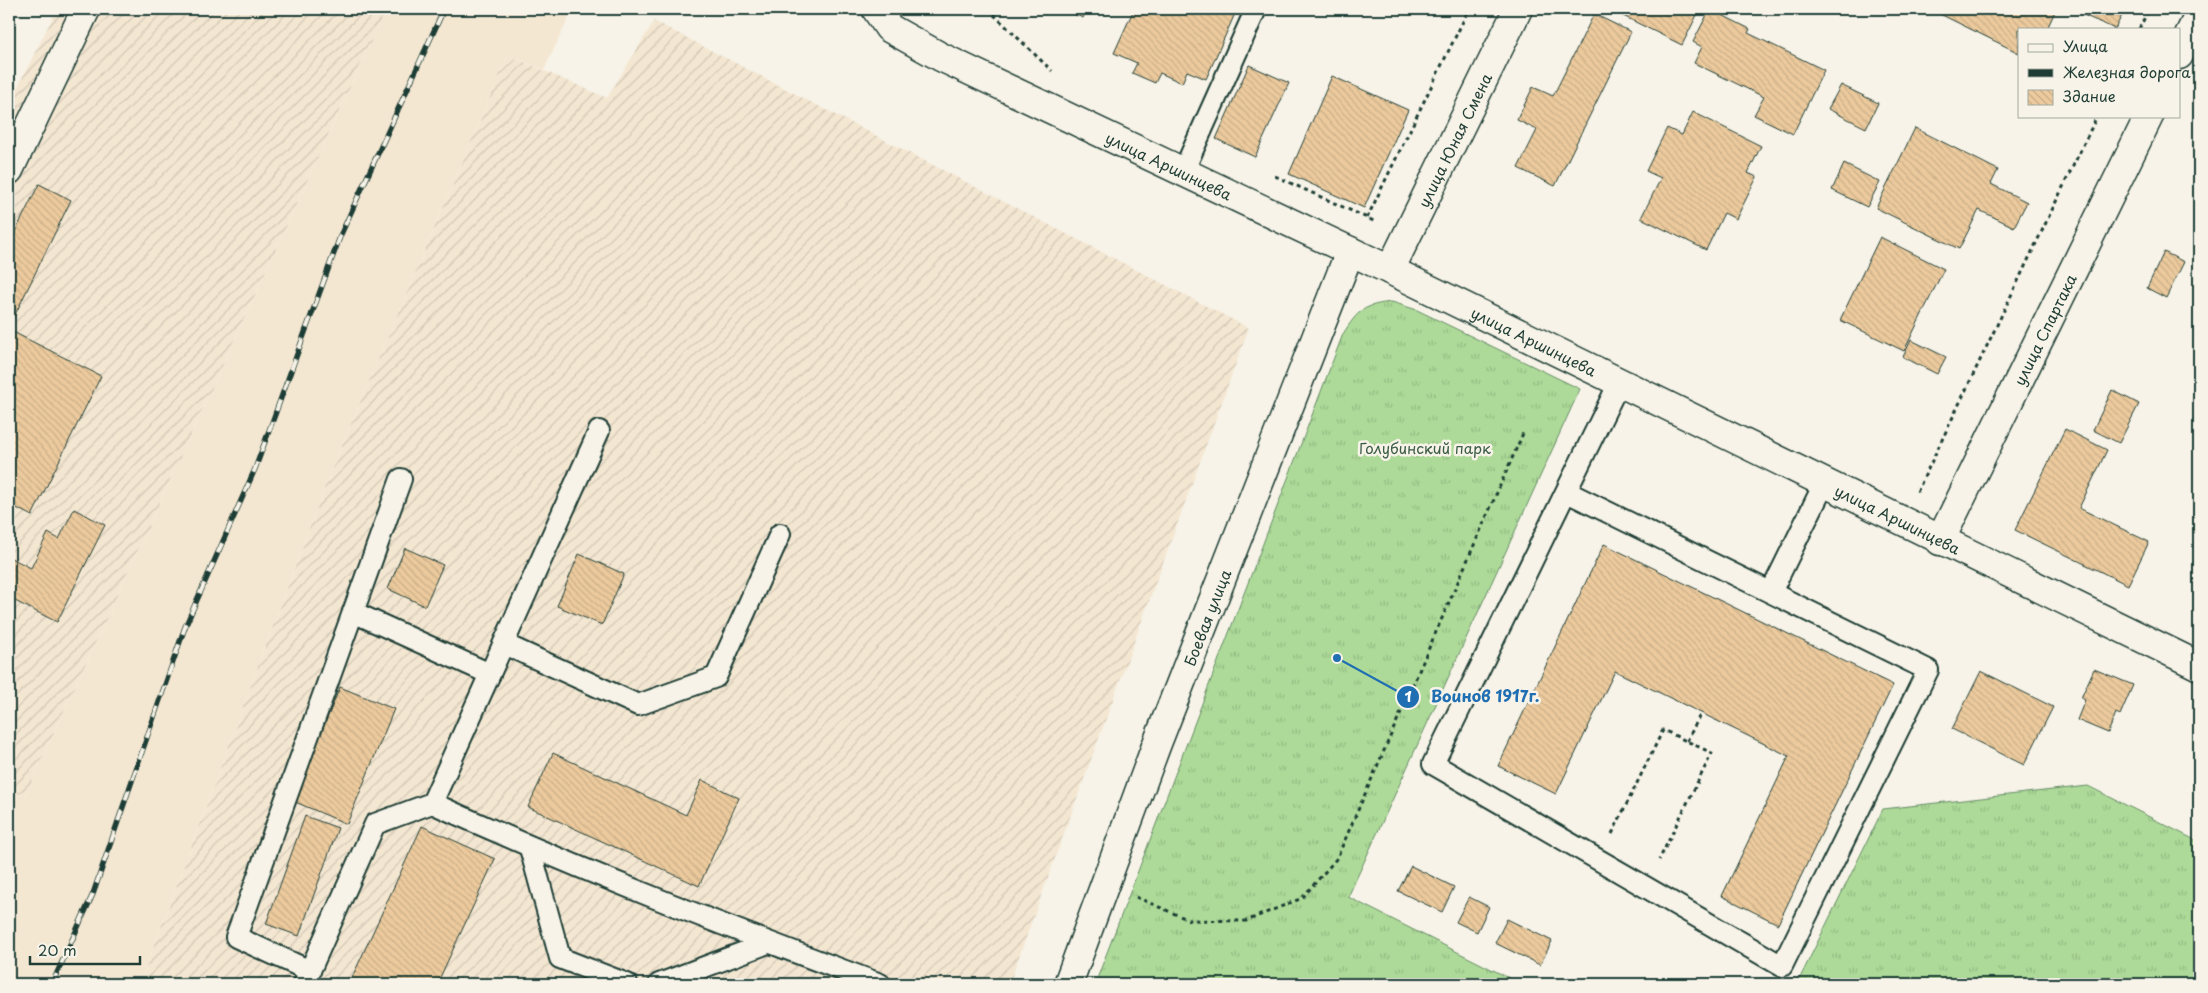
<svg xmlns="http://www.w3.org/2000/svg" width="2208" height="993" viewBox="0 0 2208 993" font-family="'Playpen Sans',sans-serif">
  <defs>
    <pattern id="industrial-furrows" width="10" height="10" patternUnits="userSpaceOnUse" patternTransform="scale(1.25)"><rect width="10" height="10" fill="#f4e7d2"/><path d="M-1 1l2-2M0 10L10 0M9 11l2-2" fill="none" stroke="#d1c7b5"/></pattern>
    <pattern id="grass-tufts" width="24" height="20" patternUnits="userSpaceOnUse" patternTransform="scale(1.25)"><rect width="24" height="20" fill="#adda98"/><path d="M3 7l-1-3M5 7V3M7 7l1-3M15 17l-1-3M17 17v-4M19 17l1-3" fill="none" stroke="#94bc84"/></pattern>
    <pattern id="building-back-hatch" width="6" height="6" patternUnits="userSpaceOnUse" patternTransform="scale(1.25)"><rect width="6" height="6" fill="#ecca9d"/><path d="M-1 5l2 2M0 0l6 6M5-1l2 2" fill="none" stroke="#caae88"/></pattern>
  </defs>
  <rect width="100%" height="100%" fill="#f7f3e8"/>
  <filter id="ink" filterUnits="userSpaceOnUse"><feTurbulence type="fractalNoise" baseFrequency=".02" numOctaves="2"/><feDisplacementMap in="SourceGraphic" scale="10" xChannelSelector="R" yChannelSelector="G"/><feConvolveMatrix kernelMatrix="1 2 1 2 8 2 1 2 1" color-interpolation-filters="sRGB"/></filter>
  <g filter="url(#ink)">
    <!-- built -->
    <polygon fill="#f4e7d2" points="386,9 573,9 544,70 508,55 330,473 140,984 9,984 9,791 25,796"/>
    <!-- industrial -->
    <g fill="url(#industrial-furrows)">
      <polygon points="57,9 386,9 25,796 9,791 9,104"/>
      <polygon points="654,21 1249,328 1009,984 140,984 330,473 508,55 607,98"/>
    </g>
    <!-- grass -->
    <g fill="url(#grass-tufts)" stroke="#668c66">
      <path d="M1392,302L1417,310L1580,389L1348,897L1521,984H1095L1343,334C1358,310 1364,305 1392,302Z"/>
      <polygon points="2088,786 2199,842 2199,984 1797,984 1883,809"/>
    </g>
    <!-- building -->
    <g fill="url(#building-back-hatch)" stroke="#1f3d34">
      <polygon points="1062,9 1087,9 1083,18"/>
      <polygon points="1134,9 1237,9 1206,79 1187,71 1182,83 1160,73 1155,83 1132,73 1137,63 1114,53"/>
      <polygon points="1609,9 1700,9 1682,45"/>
      <polygon points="1710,9 1750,29 1748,33 1824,70 1793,134 1754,115 1764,97 1694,63 1702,47 1693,42"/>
      <polygon points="1923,9 1935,9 1932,13"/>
      <polygon points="1938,9 2056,9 2047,29 2019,29 2019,53 1936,12"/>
      <polygon points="2070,9 2125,9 2115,29"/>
      <polygon points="1594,14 1631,32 1555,186 1518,168 1537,130 1517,120 1533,87 1553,96"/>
      <polygon points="1249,65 1289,83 1255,157 1216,139"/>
      <polygon points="1332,76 1408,110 1364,208 1289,174"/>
      <polygon points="1841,85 1878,103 1866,128 1828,109"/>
      <polygon points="1693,112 1761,146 1748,173 1757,177 1736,219 1724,213 1706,250 1641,218 1661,178 1646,171 1667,128 1682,135"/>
      <polygon points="1915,128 1998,170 1991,184 2027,202 2014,227 1979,210 1959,249 1876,208"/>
      <polygon points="1844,164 1880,182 1867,207 1832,190"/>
      <polygon points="39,184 71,200 9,327 9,244"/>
      <polygon points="1880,237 1944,269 1904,351 1840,320"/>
      <polygon points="2164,252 2184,262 2166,298 2147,288"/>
      <polygon points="11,331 101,376 32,516 9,504 9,334"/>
      <polygon points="1911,340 1946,357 1937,374 1903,357"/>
      <polygon points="2112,390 2139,404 2119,443 2093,430"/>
      <polygon points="2065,429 2107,450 2079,508 2149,542 2128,585 2015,530"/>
      <polygon points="74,509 105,525 57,622 9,598 9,557 31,568 48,533 59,539"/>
      <polygon points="1604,544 1893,685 1778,924 1722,896 1789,756 1615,671 1556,794 1498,766"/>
      <polygon points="405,548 443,565 425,606 388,589"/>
      <polygon points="579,554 624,574 602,625 557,606"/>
      <polygon points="2094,669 2133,685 2120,715 2116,713 2108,733 2077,720 2085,700 2081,698"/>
      <polygon points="1981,671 2053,707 2024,765 1952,729"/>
      <polygon points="340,687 394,709 347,824 293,801"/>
      <polygon points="553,753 686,815 702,780 739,798 699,886 528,807"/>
      <polygon points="305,816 338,828 299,936 266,924"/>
      <polygon points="422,826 495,859 437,984 349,984"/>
      <polygon points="1411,866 1454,887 1442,912 1398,891"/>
      <polygon points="1469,897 1489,907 1477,932 1456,922"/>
      <polygon points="1507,919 1552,941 1540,965 1495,943"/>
    </g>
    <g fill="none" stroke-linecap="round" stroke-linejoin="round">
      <!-- lane casing -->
      <g stroke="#1f3d34" stroke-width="24">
        <g id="lane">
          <polyline points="1183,172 1256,9"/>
          <polyline points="1567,492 1928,670 1782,966 1433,764 1619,383"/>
          <polyline points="1771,592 1824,484"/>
          <polyline points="353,612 490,674"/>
          <polyline points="504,644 638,705 716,677 780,534"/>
          <polyline points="432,803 599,431"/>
          <polyline points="530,848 560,958 627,984"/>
          <polyline points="310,971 236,937 401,479"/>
          <path d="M304,984L375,824L432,803C579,870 729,928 880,984"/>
          <polyline points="659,984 768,943"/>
        </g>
      </g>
      <!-- street casing -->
      <g stroke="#1f3d34" stroke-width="31">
        <g id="street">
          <polyline points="2179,55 2199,15"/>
          <polyline points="9,170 86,9"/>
          <path id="s1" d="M1390,270L1518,9"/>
          <path id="s2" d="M1940,541L2149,116"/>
          <path id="s3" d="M1068,984L1156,746L1350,251"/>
        </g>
      </g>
      <!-- secondary casing -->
      <g stroke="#1f3d34" stroke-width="31">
        <g id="secondary">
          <path id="s4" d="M876,9L889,28L941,57L1390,270L2199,666"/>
        </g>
      </g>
      <!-- path -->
      <g stroke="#1f3d34" stroke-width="3" stroke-dasharray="4 4" stroke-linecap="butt">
        <polyline points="988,9 1052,71"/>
        <polyline points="2139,29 2149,9"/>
        <polyline points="1275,176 1376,222"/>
        <polyline points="1367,218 1469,9"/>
        <polyline points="1917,492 2097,116"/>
        <polyline points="1687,741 1701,713"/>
        <polyline points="1612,834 1663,730 1712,753 1659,860"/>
        <polyline points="1136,897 1189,920 1246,921 1302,898 1337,858 1524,431"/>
      </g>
      <!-- lane -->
      <use href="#lane" stroke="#f7f3e8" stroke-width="20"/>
      <!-- street -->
      <use href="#street" stroke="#f7f3e8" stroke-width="28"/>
      <!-- secondary -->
      <use href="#secondary" stroke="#f7f3e8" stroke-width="28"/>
      <!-- rail casing -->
      <g stroke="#1f3d34" stroke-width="5.5">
        <polyline id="rail" points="52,984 93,894 185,627 255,469 341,234 444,9"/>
      </g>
      <!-- rail -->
      <use href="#rail" stroke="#f7f3e8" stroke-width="4" stroke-dasharray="11" stroke-linecap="butt"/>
    </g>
  </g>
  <g text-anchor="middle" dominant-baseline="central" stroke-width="5" stroke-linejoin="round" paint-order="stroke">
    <!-- street labels -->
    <g font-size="15" fill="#1f3d34" stroke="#f7f3e8">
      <text stroke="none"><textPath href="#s1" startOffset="145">улица Юная Смена</textPath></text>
      <text stroke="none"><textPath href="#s4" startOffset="335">улица Аршинцева</textPath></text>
      <text stroke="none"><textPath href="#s2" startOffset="236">улица Спартака</textPath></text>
      <text stroke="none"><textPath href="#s4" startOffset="740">улица Аршинцева</textPath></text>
      <text stroke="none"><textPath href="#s4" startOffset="1145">улица Аршинцева</textPath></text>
      <text stroke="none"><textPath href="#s3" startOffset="392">Боевая улица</textPath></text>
    </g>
    <!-- park labels -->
    <g font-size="15" fill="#3b5c48" stroke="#f7f3e8">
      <text x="1425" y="447">Голубинский парк</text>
    </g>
  </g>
  <!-- callouts -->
  <path fill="none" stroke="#1f6fb2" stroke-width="2" d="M1337 658L1408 697"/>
  <g fill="#1f6fb2" stroke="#f7f3e8" stroke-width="2">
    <circle cx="1337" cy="658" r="5"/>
    <circle cx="1408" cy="697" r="12"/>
  </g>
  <g font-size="15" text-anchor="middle" font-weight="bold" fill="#fff">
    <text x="1408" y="702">1</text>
  </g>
  <g font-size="16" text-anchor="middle" font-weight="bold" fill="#1f6fb2" stroke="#f7f3e8" stroke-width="5" stroke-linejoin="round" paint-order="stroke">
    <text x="1485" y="702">Воинов 1917г.</text>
  </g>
  <!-- margin -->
  <rect width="2208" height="993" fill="none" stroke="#f7f3e8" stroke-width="30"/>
  <rect x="15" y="15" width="2178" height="963" fill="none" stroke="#1f3d34" stroke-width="2" filter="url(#ink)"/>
  <!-- legend -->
  <rect x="2018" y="28" width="162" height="90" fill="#f7f3e8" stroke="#a1aaa0"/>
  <rect x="2028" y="44" width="25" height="8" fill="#f7f3e8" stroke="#a1aaa0"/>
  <text x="2063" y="52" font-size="15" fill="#1f3d34">Улица</text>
  <rect x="2028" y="69" width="25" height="8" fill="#1f3d34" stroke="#a1aaa0"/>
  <text x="2063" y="78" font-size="15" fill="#1f3d34">Железная дорога</text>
  <rect x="2028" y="90" width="25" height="15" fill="url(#building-back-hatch)" stroke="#a1aaa0"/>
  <text x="2063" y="102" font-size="15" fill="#1f3d34">Здание</text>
  <!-- scale -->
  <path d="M30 956v8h110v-8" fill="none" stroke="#1f3d34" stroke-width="2.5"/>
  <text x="38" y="956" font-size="15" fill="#1f3d34" stroke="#f7f3e8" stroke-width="4" paint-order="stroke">20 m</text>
</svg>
